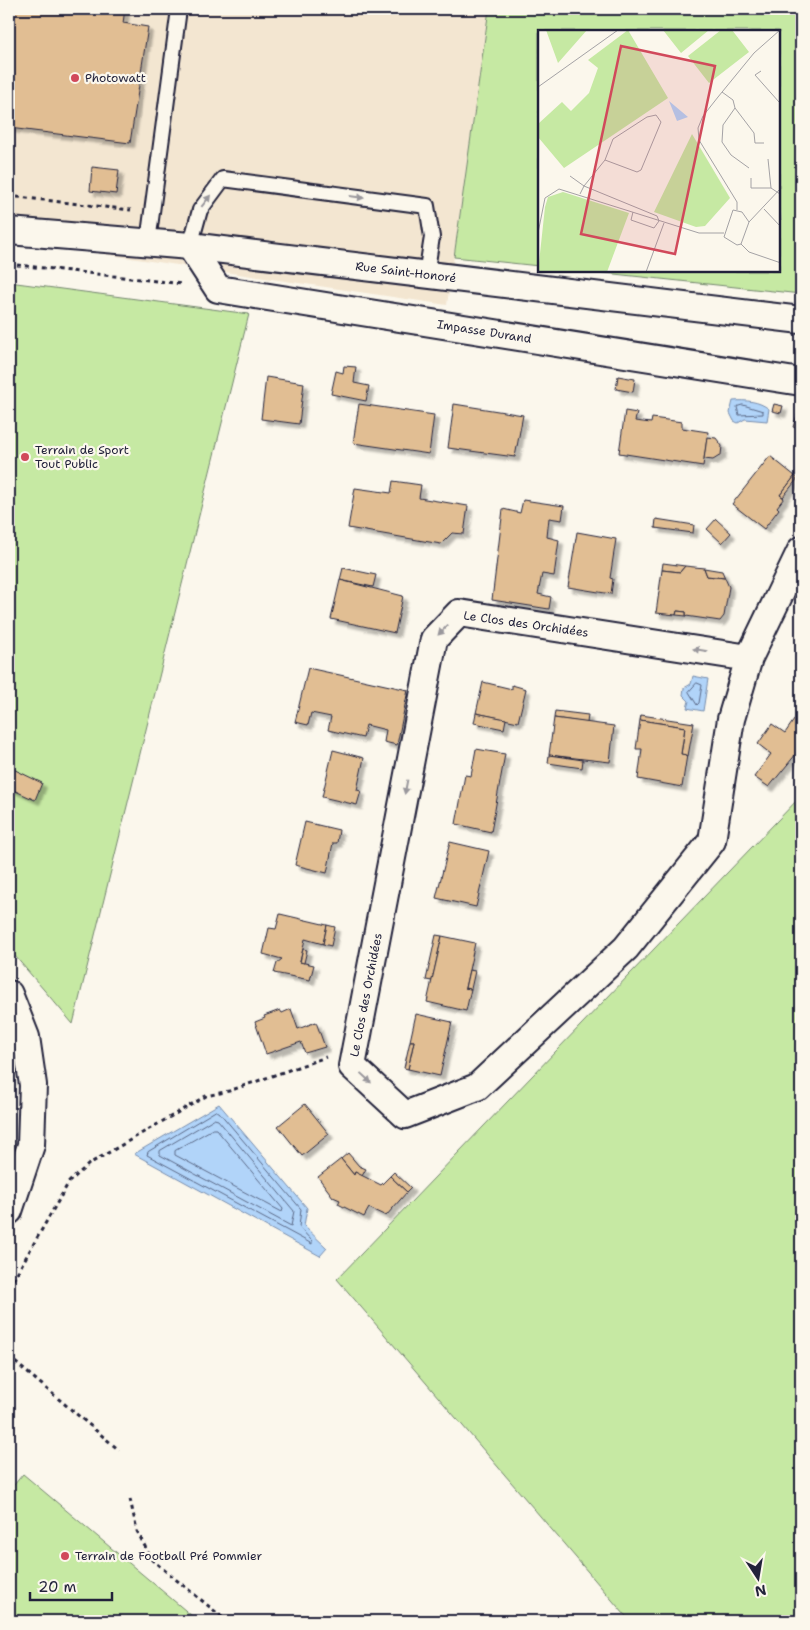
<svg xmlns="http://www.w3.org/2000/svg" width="810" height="1630" viewBox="0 0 810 1630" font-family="'Shantell Sans',sans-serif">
  <defs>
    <filter id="shadow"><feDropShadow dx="4.5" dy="4.5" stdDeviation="1" flood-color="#0004"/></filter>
  </defs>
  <rect width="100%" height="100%" fill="#fbf7ec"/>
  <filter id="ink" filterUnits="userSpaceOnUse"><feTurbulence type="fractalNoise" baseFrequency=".02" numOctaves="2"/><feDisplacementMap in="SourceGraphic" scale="10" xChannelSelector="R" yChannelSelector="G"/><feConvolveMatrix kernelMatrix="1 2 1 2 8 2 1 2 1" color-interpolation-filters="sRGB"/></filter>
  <g filter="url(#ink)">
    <!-- built -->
    <polygon fill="#f3e6d1" points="9,9 489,9 447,305 9,240"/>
    <!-- green -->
    <g fill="#c6e9a3" stroke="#74866f">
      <polygon points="489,9 801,9 801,294 586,271 779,271 779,31 539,31 539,266 454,257"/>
      <polygon points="9,282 249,314 73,1024 9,949"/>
      <polygon points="801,796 801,1621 630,1621 337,1279"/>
      <polygon points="23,1474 198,1621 9,1621 9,1491"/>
    </g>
    <!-- water -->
    <g fill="#b1d4f9" stroke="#788dad">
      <path d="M733,401C746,400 759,401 769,409L767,421L745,419L738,423L734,421L730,413Z"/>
      <polygon points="693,676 708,679 703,711 687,708 689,701 683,695 684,688 691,684"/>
      <polygon points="219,1104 307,1208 304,1226 327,1248 320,1256 134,1154"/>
    </g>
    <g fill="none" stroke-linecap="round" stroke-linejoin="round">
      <!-- shore -->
      <g stroke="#5b6987" stroke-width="1">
        <polygon points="743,405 763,411 763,414 739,415 737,407"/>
        <polygon points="697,683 702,685 699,703 697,705 689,692"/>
        <polygon points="216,1111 219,1112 301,1209 299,1227 312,1241 312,1244 147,1155 148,1152"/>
        <polygon points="214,1119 218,1120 294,1211 291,1226 160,1155 160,1151"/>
        <polygon points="213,1129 216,1129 283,1209 282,1212 175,1155 175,1151"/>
      </g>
    </g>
    <!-- building -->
    <g fill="#e1be93" stroke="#22223b" filter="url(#shadow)">
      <polygon points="9,9 125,9 123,23 148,27 130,143 9,128"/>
      <polygon points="92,167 119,170 116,194 90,191"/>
      <polygon points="344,366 356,367 354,383 369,386 366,401 331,394 336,371 343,373"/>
      <polygon points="618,376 635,379 633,392 616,389"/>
      <polygon points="266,377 304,383 299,424 261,419"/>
      <polygon points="359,404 434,415 429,454 353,443"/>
      <polygon points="454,404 523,415 515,457 448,448"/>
      <polygon points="774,404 783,406 781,413 772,411"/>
      <polygon points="625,411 637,413 635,421 651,423 652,418 682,422 682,428 708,432 703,466 619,453"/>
      <polygon points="798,412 801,413 801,429 793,427"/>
      <polygon points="707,437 716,438 722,446 721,455 713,460 704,459"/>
      <polygon points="770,456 795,476 780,495 784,498 777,507 779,509 764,529 732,504"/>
      <polygon points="795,476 798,478 783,497 780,495"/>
      <polygon points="393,481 421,485 419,498 468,506 464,534 452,533 441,544 348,528 355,488 391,493"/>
      <polygon points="523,500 564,506 562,520 549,518 547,537 559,540 554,576 542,574 538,594 551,597 549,609 492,600 503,509 520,513"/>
      <polygon points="656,519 694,525 693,533 655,528"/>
      <polygon points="716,519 731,533 722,543 707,529"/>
      <polygon points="577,532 616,539 610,578 613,579 611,594 568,587"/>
      <polygon points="663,563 685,566 680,572 662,570"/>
      <polygon points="685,566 704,568 707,576 725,578 729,587 724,616 720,621 686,616 686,612 677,611 676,615 656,613 662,570 680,572"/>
      <polygon points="343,568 376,575 373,587 340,580"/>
      <polygon points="704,568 722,571 725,578 707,576"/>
      <polygon points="340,580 403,596 395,633 331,619"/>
      <polygon points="677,611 686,612 686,616 676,615"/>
      <polygon points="308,668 408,690 397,745 384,742 386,730 366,725 363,738 328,730 331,717 311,713 308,725 295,722"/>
      <polygon points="483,682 512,689 512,685 526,689 518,722 476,713"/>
      <polygon points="801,710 801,748 769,787 754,777 771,754 758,744 772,724 785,733"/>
      <polygon points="555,711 588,715 587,723 554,718"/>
      <polygon points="476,713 506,719 504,729 474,723"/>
      <polygon points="641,715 694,723 688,756 681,754 685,727 640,720"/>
      <polygon points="554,718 614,726 610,762 549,755"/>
      <polygon points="640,720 685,727 681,754 687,755 682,787 638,779 642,749 636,749"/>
      <polygon points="476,749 505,754 491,832 456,824 465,775 471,776"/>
      <polygon points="333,750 364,758 357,790 361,791 357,805 322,797"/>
      <polygon points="549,755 583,760 582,768 548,763"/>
      <polygon points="9,767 42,783 35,800 9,788"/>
      <polygon points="305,822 339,830 337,843 333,843 327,873 295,865"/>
      <polygon points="450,842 489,851 476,907 436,898"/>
      <polygon points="280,914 327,925 323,944 305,939 300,962 314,965 310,980 274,973 277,963 282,959 263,954 269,928 276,929"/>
      <polygon points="327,925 335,927 331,946 323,944"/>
      <polygon points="436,935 442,936 432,981 426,980"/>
      <polygon points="442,936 475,943 465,988 471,989 466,1011 427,1002"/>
      <polygon points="303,949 307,950 304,963 300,962"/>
      <polygon points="469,970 475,971 471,989 465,988"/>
      <polygon points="291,1009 298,1029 316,1022 325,1047 305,1053 301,1042 266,1054 255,1022 265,1018 264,1016 280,1010 282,1013"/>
      <polygon points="416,1014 452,1022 440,1076 408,1069 414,1041 410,1041"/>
      <polygon points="410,1041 414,1041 408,1069 404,1068"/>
      <polygon points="305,1104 329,1134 302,1156 278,1126"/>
      <polygon points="348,1153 359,1166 366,1169 362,1176 355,1172 354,1175 341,1159"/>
      <polygon points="341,1159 354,1175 355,1172 381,1185 390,1176 407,1192 386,1216 369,1208 364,1217 338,1204 340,1200 333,1197 318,1177"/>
      <polygon points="394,1172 411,1188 407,1192 390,1176"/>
    </g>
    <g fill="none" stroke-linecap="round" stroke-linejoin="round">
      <!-- service casing -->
      <g stroke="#22223b" stroke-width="18">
        <g id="service">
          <polyline points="148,242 179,9"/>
          <polyline points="190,246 200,210 223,179 427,206 432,237 426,275"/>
        </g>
      </g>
      <!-- minor casing -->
      <g stroke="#22223b" stroke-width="30">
        <g id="minor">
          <path id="s1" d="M9,231L190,246L801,320"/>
          <path id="s2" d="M190,246L218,289L801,382"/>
          <polyline points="749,658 459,613 434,639 352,1066 405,1115 477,1087 626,948 712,841 731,719 749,658 801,550"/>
          <polyline points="9,994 26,1037 33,1085 31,1145 9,1211"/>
        </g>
      </g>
      <!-- path -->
      <g stroke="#22223b" stroke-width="3" stroke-dasharray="4 4" stroke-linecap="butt">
        <polyline points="9,196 131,210"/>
        <polyline points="9,264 183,284"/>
        <polyline points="9,1287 69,1182 89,1164 206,1096 229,1091 326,1057"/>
        <polyline points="9,1357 119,1450"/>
        <polyline points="130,1499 137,1531 152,1560 227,1621"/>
      </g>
      <!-- service -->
      <use href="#service" stroke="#fbf7ec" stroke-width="14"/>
      <!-- minor -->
      <use href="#minor" stroke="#fbf7ec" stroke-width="26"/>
    </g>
    <!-- one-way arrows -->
    <defs><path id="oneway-solid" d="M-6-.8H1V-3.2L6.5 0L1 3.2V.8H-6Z" transform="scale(1.25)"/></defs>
    <g fill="#99979c">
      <use href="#oneway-solid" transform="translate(357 197) rotate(8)"/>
      <use href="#oneway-solid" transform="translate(206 201) rotate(-52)"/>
      <use href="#oneway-solid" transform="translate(443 630) rotate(134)"/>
      <use href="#oneway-solid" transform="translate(700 650) rotate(-171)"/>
      <use href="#oneway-solid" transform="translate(406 787) rotate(101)"/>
      <use href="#oneway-solid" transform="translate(366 1078) rotate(43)"/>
    </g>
  </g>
  <!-- markers -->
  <g fill="#d1495b" stroke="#fbf7ec" stroke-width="2">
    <circle cx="75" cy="78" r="5"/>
    <circle cx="25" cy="457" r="5"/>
    <circle cx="65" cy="1556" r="5"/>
  </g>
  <g text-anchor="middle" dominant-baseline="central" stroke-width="4.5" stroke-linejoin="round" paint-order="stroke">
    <!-- poi labels -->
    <g font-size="12" fill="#22223b" stroke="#fbf7ec" text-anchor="start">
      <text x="85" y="78">Photowatt</text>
      <text x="35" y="450">Terrain de Sport<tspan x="35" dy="14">Tout Public</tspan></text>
      <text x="75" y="1556">Terrain de Football Pré Pommier</text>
    </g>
    <!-- street labels -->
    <g font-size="12" fill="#22223b" stroke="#fbf7ec">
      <text stroke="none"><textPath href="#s1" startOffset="399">Rue Saint-Honoré</textPath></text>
      <text stroke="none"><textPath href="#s2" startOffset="321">Impasse Durand</textPath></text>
      <text transform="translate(526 624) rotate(8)">Le Clos des Orchidées</text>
      <text transform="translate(366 995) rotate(-79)">Le Clos des Orchidées</text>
    </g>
  </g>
  <!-- overview -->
  <g transform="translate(538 30)">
    <rect width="242" height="242" fill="#fbf7ec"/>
    <path d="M8,0H49L20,33ZM90,0L130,68L26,138L0,107V94L24,72L33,81L51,63L60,38L50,30ZM125,0H171L143,23ZM183,0H194L211,22L171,53L150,26ZM154,104L192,168L167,196L158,197L116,182ZM25,162L91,183L69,242H0L7,177L10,167Z" fill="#c6e9a3"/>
    <path d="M131,71L150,87L139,91Z" fill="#b1d4f9"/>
    <path fill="none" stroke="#a4a2a5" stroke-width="1" d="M223,41L217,45L241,72M0,57L80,0M184,62L195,70L197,78L216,103L217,113H226M197,78L185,95L184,112L193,125L211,138M230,129L233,158M32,146L46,156L67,130L75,109L109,87L118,85L123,92L103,140L99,142L67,130M213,148V158H233L242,164L243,190M42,164L46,156L119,186L121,191L116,198L93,190L95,182M226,179L243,197M195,180L204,182L211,192L203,214L199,215L186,207ZM199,180V172L161,110L160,98L165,86L180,67L216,23L242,0M211,192L243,158M0,203L7,168L21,159L161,203H186M203,214L211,222L243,233M108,242L126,193"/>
    <path fill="#d1495b" fill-opacity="0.15" stroke="#d1495b" stroke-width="2.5" d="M83,16L177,36L137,224L43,204Z"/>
    <rect width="242" height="242" fill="none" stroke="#22223b" stroke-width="2.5"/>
  </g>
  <!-- margin -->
  <rect width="810" height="1630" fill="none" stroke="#fbf7ec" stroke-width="30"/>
  <rect x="15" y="15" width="780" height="1600" fill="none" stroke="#22223b" stroke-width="2" filter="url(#ink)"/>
  <!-- north arrow -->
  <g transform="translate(758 1578) rotate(168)" stroke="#fbf7ec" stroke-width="4" paint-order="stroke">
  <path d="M0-4L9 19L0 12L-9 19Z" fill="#22223b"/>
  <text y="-8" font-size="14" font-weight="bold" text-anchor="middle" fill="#22223b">N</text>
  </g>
  <!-- scale -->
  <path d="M30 1592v8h82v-8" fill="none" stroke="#22223b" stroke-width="2.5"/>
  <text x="38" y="1592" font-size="15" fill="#22223b" stroke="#fbf7ec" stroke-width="4" paint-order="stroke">20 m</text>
</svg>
